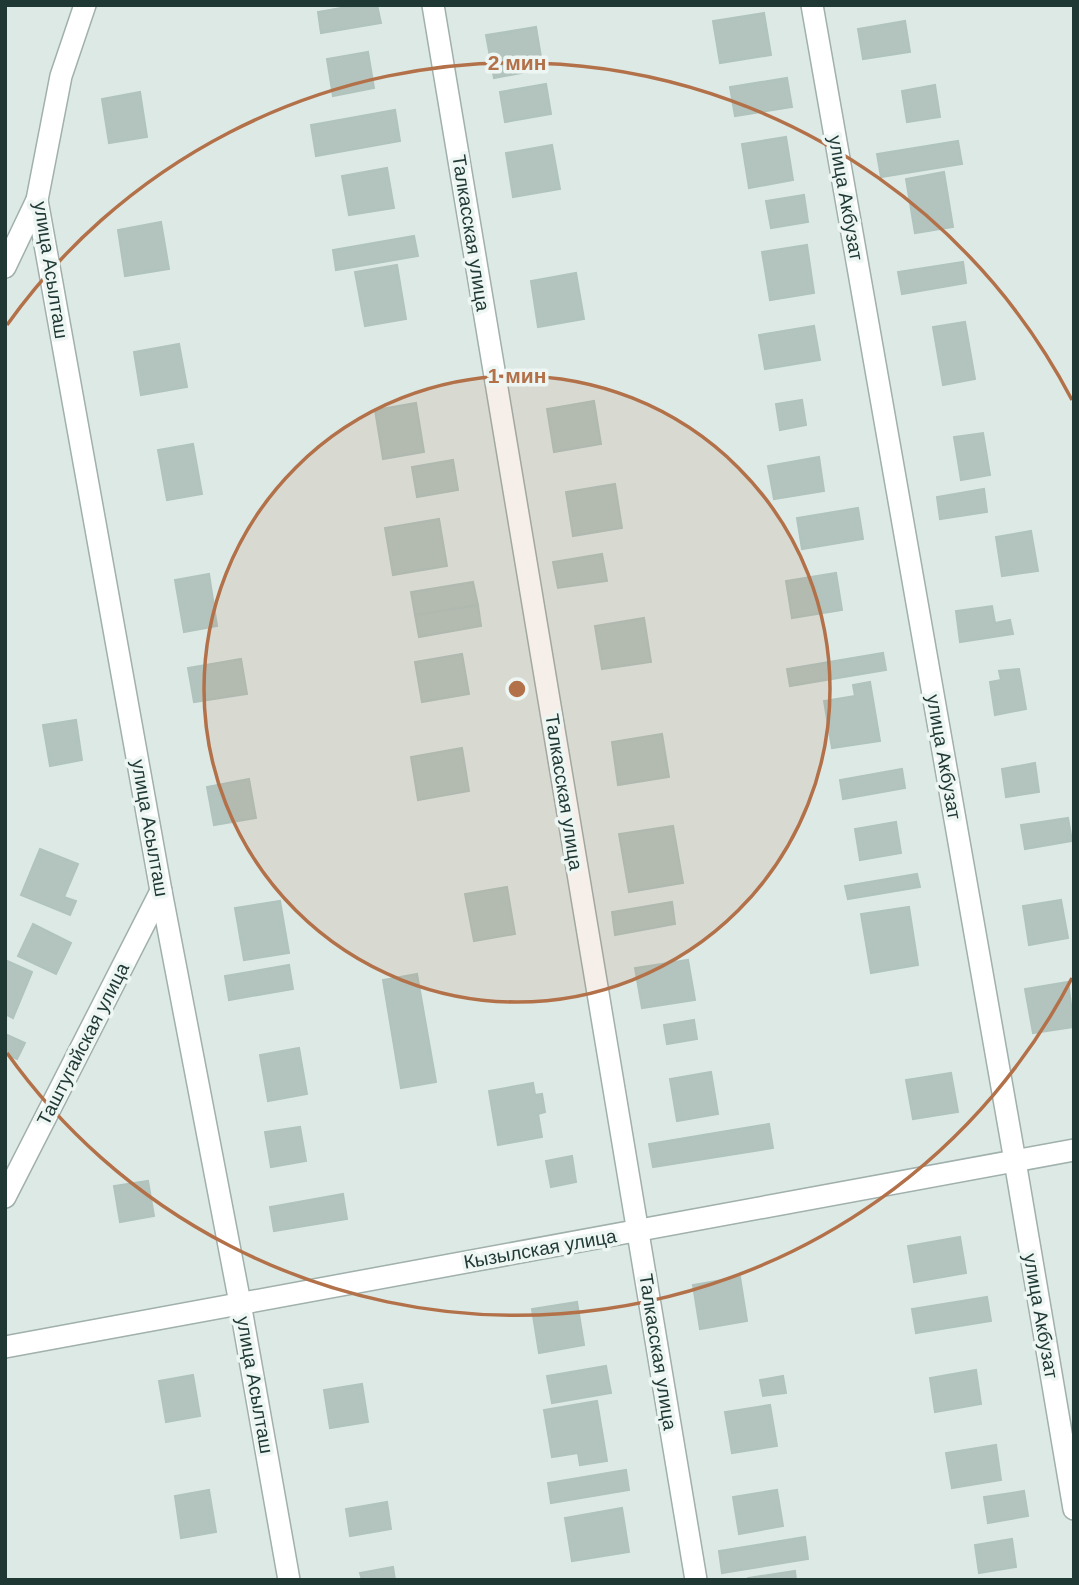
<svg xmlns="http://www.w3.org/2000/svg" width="1079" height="1585" viewBox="0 0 1079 1585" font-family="Arial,sans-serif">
  <rect width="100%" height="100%" fill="#dde9e5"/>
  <!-- building -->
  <g fill="#b3c4be" stroke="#b0c3bd" stroke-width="2">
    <polygon points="358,5 377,5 381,23 321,33 318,12"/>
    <polygon points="764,13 771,55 720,63 713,21"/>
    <polygon points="905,21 910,52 863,59 858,29"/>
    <polygon points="536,27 543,69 494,78 486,35"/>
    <polygon points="368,52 374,88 333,96 327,59"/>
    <polygon points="787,78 792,107 735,116 730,87"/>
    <polygon points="546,84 551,114 505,122 500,92"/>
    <polygon points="935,85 940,117 907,122 902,91"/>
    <polygon points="140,92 147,137 109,143 102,99"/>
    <polygon points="395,110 400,141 316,156 311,125"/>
    <polygon points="786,137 793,180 749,188 742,144"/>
    <polygon points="958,141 962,164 881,177 877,154"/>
    <polygon points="552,145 560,189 513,197 506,153"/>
    <polygon points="387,168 394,208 349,215 342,176"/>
    <polygon points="944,172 953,227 915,233 906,179"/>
    <polygon points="804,195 808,222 771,228 766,201"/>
    <polygon points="161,222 169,269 125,276 118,230"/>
    <polygon points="414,236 418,256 336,270 333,250"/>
    <polygon points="807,245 814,293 770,300 762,252"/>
    <polygon points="963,262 966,283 902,294 898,272"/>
    <polygon points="397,265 406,319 365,326 355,272"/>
    <polygon points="576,273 584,319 538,327 531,281"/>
    <polygon points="965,322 975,379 943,385 933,327"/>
    <polygon points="814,326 820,360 765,369 759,335"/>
    <polygon points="179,344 187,387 141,395 134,352"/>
    <polygon points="802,400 806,425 780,430 776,404"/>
    <polygon points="594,401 601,444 554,452 547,409"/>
    <polygon points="416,403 424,452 383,459 375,410"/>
    <polygon points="983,433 990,475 961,480 954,437"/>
    <polygon points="193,444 202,494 167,500 158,450"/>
    <polygon points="819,457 824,491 774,499 768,466"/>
    <polygon points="453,460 458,490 417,497 412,467"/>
    <polygon points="615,484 622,528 573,536 566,492"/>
    <polygon points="984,489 987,512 940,519 937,497"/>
    <polygon points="858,508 863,539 802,549 797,518"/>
    <polygon points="439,519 447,566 393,575 385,528"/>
    <polygon points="1031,531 1038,571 1002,576 996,537"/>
    <polygon points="602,554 607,581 558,588 553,562"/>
    <polygon points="836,573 842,610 792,618 786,581"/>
    <polygon points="209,574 217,626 184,632 175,580"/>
    <polygon points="473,582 478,605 415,615 411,592"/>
    <polygon points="478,605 481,626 419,637 415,615"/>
    <polygon points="992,606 995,623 1010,620 1013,634 960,642 956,611"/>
    <polygon points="644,618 651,662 602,669 595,626"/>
    <polygon points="883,653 886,670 790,686 787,669"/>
    <polygon points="462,654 469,694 422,702 415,662"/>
    <polygon points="241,659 247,694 194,702 188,668"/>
    <polygon points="1019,669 1026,709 995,715 990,682 1001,680 999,671"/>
    <polygon points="870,682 880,741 832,748 824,701 855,696 853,685"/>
    <polygon points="76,720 82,760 50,766 43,725"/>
    <polygon points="662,734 669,777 618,785 612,742"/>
    <polygon points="462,748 469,791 418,800 411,757"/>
    <polygon points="1035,763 1039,792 1006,797 1002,769"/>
    <polygon points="902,769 905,788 843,799 840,780"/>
    <polygon points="249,779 256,818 214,825 207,787"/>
    <polygon points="1068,818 1072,841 1025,849 1021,825"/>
    <polygon points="896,822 901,853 860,860 855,829"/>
    <polygon points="673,826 683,883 629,892 619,834"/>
    <polygon points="40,849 78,864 64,897 76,901 70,915 21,895"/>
    <polygon points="917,874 920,887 848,899 845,886"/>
    <polygon points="507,887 515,934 474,941 465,894"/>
    <polygon points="1061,900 1068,938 1029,945 1023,906"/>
    <polygon points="280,901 289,953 244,960 235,908"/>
    <polygon points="672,902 675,924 615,935 612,912"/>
    <polygon points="909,907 918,965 871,973 861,914"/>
    <polygon points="33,924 71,943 56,974 18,956"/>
    <polygon points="5,960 32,972 13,1018 5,1014"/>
    <polygon points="688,960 695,1000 642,1008 635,968"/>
    <polygon points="289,965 293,989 229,1000 225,976"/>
    <polygon points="417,974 436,1082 401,1088 383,980"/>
    <polygon points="1068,982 1074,1027 1033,1033 1025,989"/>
    <polygon points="694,1020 697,1039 667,1044 664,1025"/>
    <polygon points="5,1034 25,1043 17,1059 5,1054"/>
    <polygon points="299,1048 307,1094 268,1101 260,1055"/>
    <polygon points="711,1072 718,1114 677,1121 670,1079"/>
    <polygon points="951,1073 958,1112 913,1119 906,1080"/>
    <polygon points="533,1083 535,1095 542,1094 545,1112 538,1114 542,1137 498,1145 489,1091"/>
    <polygon points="769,1124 773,1148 653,1167 649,1144"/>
    <polygon points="300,1127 306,1161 271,1167 265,1132"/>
    <polygon points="572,1156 576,1182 551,1187 546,1161"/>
    <polygon points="148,1181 154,1216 120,1222 114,1186"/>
    <polygon points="343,1194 347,1219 274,1231 270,1207"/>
    <polygon points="960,1237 966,1273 914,1282 908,1246"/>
    <polygon points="740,1277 747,1321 700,1329 693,1285"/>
    <polygon points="987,1297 991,1321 916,1333 912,1309"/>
    <polygon points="577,1302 584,1345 539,1353 532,1309"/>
    <polygon points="606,1366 611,1393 552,1403 547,1376"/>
    <polygon points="976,1370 981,1404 935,1412 930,1378"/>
    <polygon points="193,1375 200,1416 166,1422 159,1381"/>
    <polygon points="783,1376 786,1393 763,1396 760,1380"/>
    <polygon points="362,1384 368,1422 330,1428 324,1390"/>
    <polygon points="597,1401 607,1461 580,1465 578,1453 552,1457 544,1410"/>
    <polygon points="770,1405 777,1446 732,1453 725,1412"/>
    <polygon points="996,1445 1001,1480 952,1488 946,1453"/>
    <polygon points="626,1470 629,1490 551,1503 548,1483"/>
    <polygon points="209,1490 216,1532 181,1538 175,1496"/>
    <polygon points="777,1490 783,1526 739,1534 733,1497"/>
    <polygon points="1024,1491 1028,1516 988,1523 984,1497"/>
    <polygon points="387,1502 391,1529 350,1536 346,1509"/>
    <polygon points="622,1508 629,1552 572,1561 565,1518"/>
    <polygon points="805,1537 808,1559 722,1573 719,1551"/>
    <polygon points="1012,1539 1016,1567 979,1573 975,1545"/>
    <polygon points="393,1567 395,1580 362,1580 360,1573"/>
    <polygon points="795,1571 796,1580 748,1580 748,1578"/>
  </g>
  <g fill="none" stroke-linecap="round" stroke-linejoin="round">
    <!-- street casing -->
    <g stroke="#a0b0ac" stroke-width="24">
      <g id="street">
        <polyline points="85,5 61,76 37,200 161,891 240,1303 289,1580"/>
        <polyline points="433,5 696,1580"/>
        <polyline points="812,5 1015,1161 1074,1509"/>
        <polyline points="5,267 37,200"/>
        <polyline points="5,1197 161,891"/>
        <polyline points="5,1347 1074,1150"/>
      </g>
    </g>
    <!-- street -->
    <use href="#street" stroke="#fff" stroke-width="21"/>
  </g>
  <!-- distance rings -->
  <circle cx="517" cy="689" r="313" fill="#b37149" fill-opacity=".12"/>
  <g fill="none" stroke="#b37149" stroke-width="3.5">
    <circle cx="517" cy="689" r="313"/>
    <path d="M1072 978A626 626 0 0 1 7 1053M7 325A626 626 0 0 1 1072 400"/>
  </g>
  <g text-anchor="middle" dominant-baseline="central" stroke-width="7" stroke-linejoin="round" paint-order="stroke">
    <!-- street labels -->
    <g font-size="19" fill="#1f3834" stroke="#edf6f3">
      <text transform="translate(846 198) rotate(80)">улица Акбузат</text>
      <text transform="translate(471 233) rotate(81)">Талкасская улица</text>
      <text transform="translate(51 270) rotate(81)">улица Асылташ</text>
      <text transform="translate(944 757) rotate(80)">улица Акбузат</text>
      <text transform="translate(564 792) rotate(81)">Талкасская улица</text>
      <text transform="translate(150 828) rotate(80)">улица Асылташ</text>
      <text transform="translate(83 1044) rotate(-63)">Таштугайская улица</text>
      <text transform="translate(540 1249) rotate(-10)">Кызылская улица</text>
      <text transform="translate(1041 1316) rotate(80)">улица Акбузат</text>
      <text transform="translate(658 1352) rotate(81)">Талкасская улица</text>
      <text transform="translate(255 1385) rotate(80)">улица Асылташ</text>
    </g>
  </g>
  <circle cx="517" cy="689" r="10" fill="#b37149" stroke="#edf6f3" stroke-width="3.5"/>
  <g font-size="21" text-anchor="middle" font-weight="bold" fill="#b37149" stroke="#edf6f3" stroke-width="7" stroke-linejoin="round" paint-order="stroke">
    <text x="517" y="70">2 мин</text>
    <text x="517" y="383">1 мин</text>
  </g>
  <!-- border -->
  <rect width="1079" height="1585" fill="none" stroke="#1f3834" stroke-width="14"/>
</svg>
